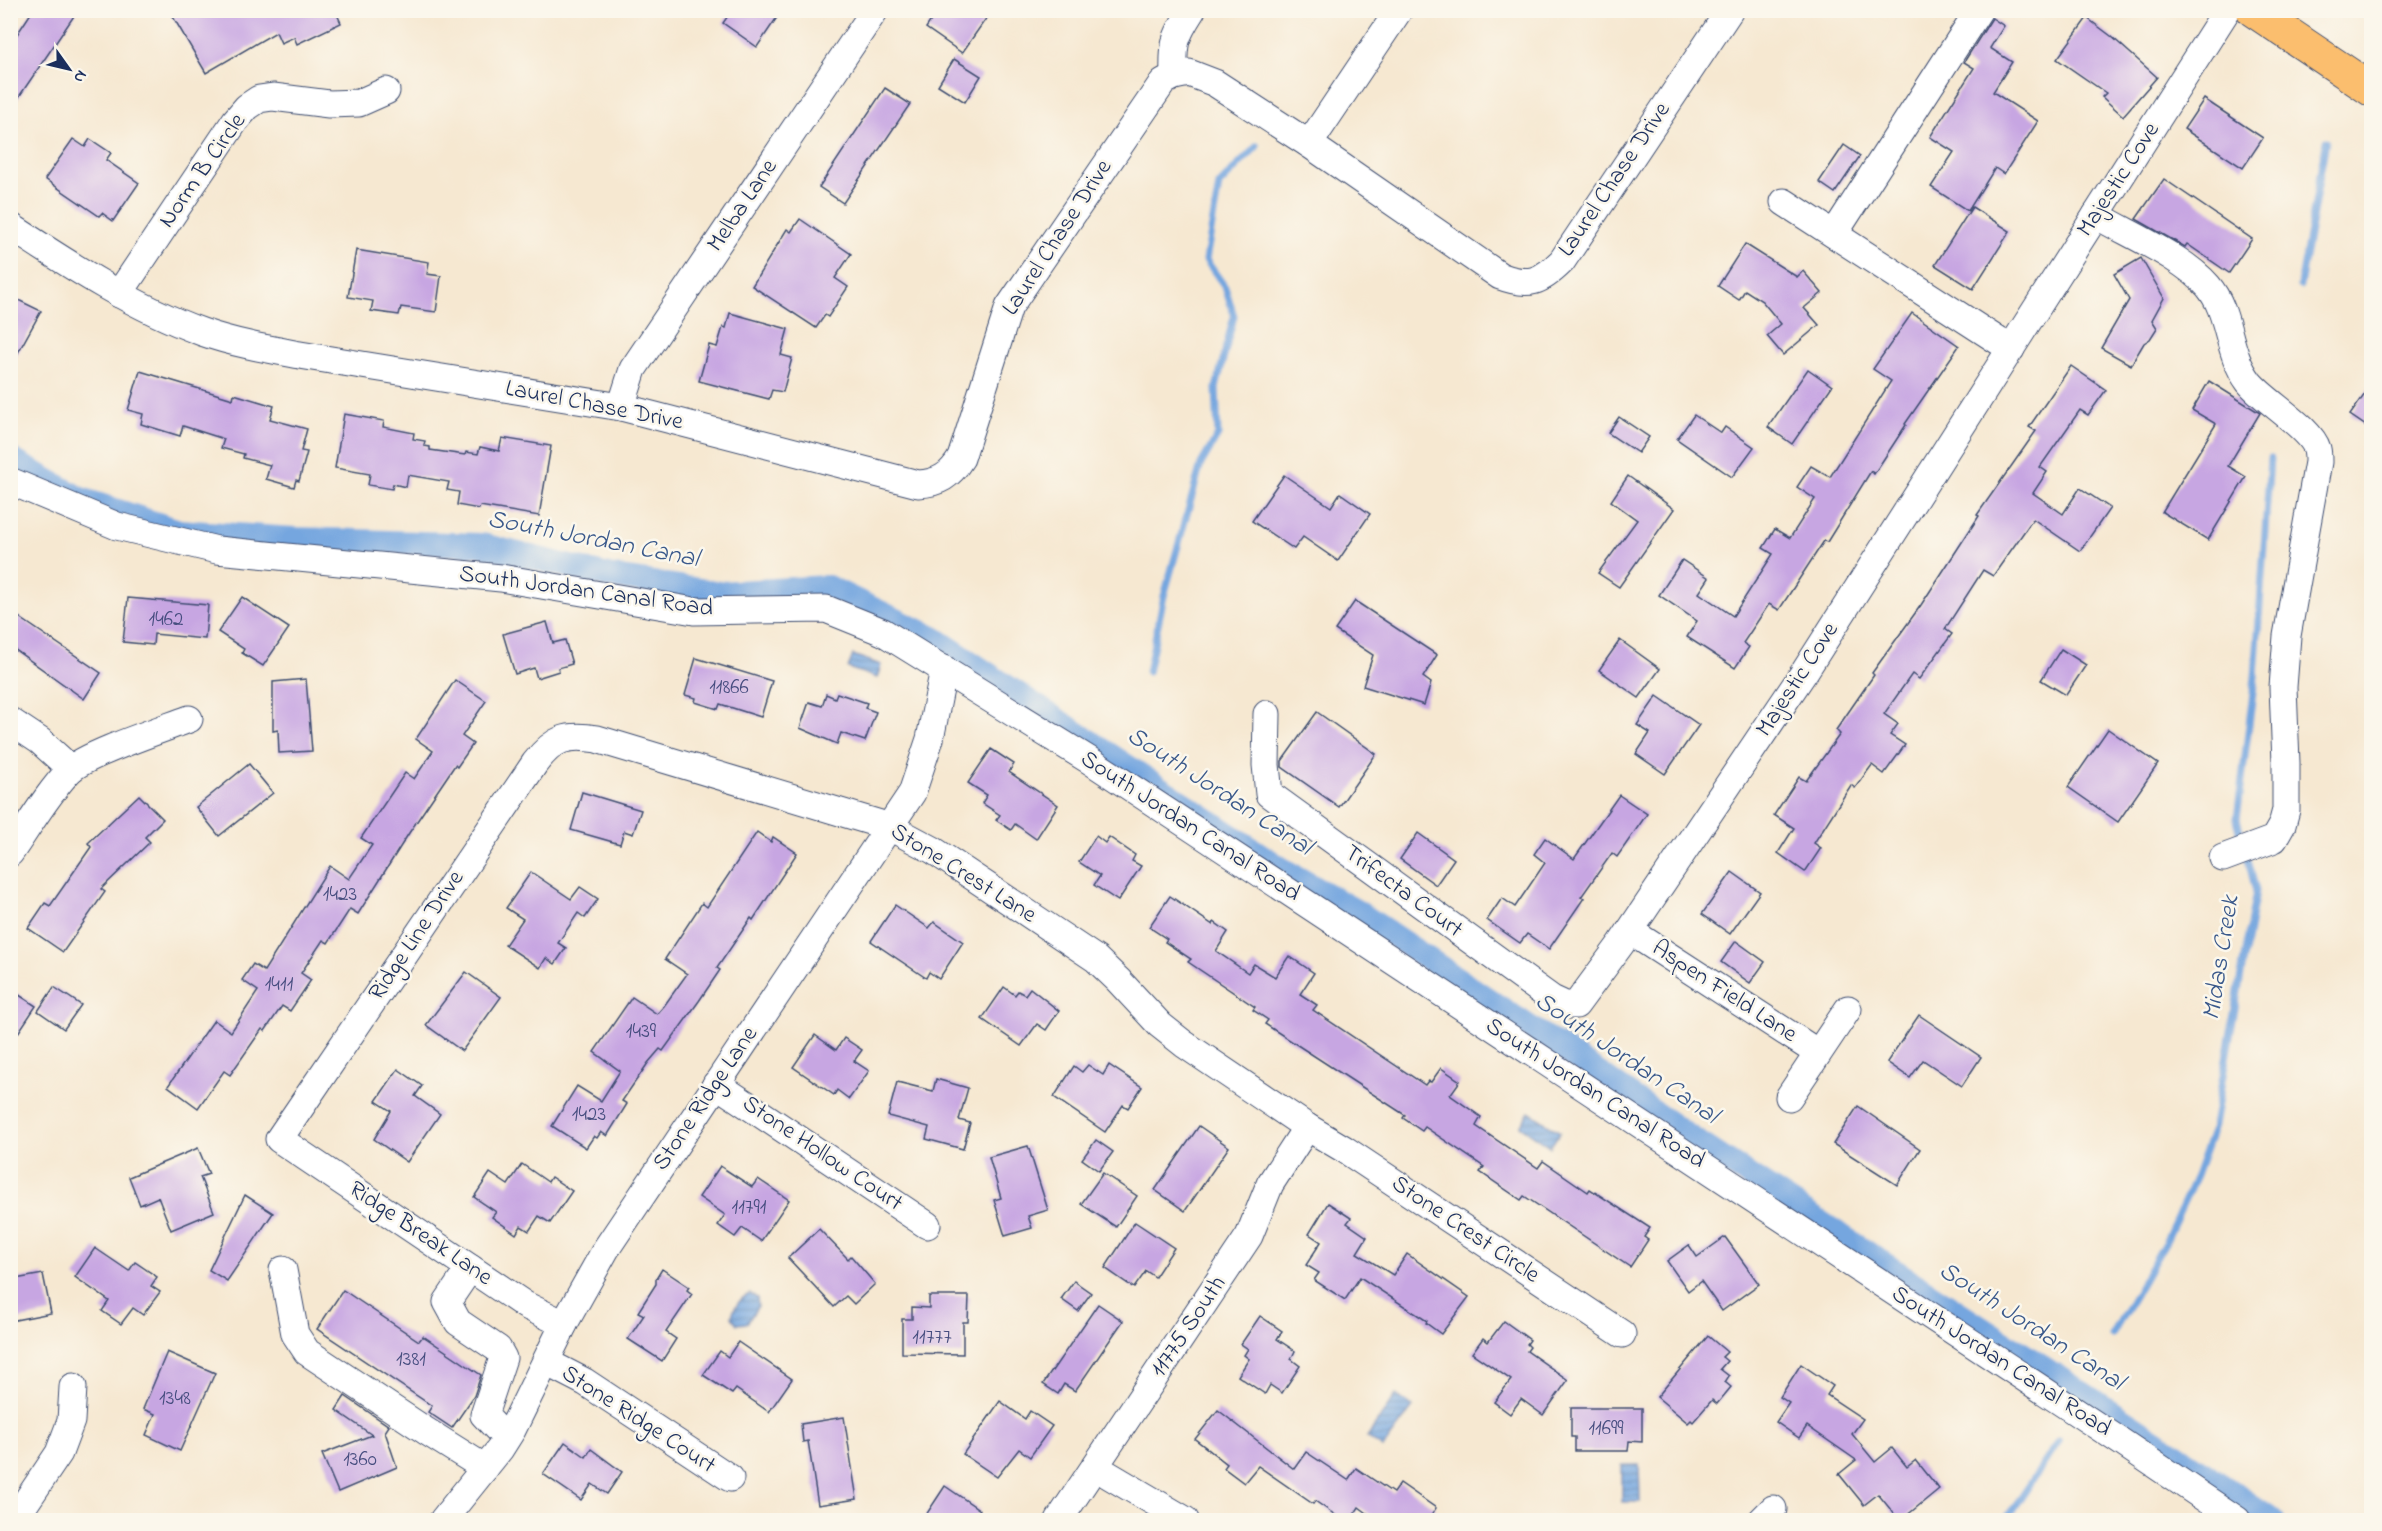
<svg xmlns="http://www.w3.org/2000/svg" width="2382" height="1531" viewBox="0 0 2382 1531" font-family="'Indie Flower',sans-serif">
  <defs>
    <pattern id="water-rules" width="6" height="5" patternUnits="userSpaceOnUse" patternTransform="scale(1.5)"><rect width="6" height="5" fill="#74a6df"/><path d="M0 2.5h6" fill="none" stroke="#5e88b8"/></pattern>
  </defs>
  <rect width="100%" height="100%" fill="#fbf7ec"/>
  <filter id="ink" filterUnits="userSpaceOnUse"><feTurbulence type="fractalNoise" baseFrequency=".0167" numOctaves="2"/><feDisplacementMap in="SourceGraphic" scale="12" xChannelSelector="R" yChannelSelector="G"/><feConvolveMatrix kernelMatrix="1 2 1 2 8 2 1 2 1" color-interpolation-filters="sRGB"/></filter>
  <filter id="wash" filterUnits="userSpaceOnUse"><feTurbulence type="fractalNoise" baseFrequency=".008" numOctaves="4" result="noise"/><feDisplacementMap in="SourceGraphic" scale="24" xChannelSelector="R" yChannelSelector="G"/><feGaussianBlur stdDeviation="1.35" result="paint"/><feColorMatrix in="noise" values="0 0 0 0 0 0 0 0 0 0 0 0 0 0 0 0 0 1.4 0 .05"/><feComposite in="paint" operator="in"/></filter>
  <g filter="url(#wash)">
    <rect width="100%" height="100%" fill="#f6e8d1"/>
    <!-- water -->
    <g fill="url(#water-rules)" stroke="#486a9e" stroke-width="1.5">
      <polygon points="853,655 881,665 877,678 848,668"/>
      <polygon points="1529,1112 1560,1132 1550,1147 1520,1126"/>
      <path d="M750,1294L757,1298L758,1306L747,1323L737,1324L732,1317C733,1308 741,1297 750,1294Z"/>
      <polygon points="1396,1395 1413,1407 1383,1448 1367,1437"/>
      <polygon points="1622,1465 1639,1465 1640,1502 1622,1502"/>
    </g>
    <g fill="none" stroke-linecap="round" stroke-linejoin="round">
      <!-- stream -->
      <g stroke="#74a6df" stroke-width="7">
        <polyline points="2300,286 2326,141"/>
        <polyline points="1148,672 1164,596 1201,464 1218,435 1216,388 1234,316 1225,287 1206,260 1219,185 1257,146"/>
        <polyline points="2244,846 2237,819 2255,677 2270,459"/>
        <polyline points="2112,1335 2167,1239 2196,1176 2214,1126 2256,891 2247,856"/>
        <polyline points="2006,1520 2059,1441"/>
      </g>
      <!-- canal -->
      <polyline stroke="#74a6df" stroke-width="24" points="10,459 81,499 179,531 295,539 482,545 608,576 720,593 828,587 934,638 1282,869 1361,914 1601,1075 1679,1130 2162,1445 2273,1520"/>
    </g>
    <g id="blocks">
      <!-- building -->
      <g fill="#c7a6e2">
        <polygon points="33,10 78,10 10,110 10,45"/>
        <polygon points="169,10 335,10 341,23 297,44 294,37 281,43 276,32 206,73"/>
        <polygon points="732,10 782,10 757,47 723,23"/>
        <polygon points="938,10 992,10 962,53 926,28"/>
        <polygon points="1992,18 2004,26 1990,48 2012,62 1993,92 2038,121 2004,174 1995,168 1968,211 1931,187 1954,152 1930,137 1974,68 1964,62"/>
        <polygon points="2087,18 2111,36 2157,77 2123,116 2102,97 2106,93 2057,59"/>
        <polygon points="954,59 981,76 965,102 938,85"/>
        <polygon points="885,88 910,104 843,203 819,187"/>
        <polygon points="2204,99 2263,138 2243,168 2184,129"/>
        <polygon points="73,139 85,147 90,139 111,153 106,160 139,183 113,221 102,213 99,216 45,179"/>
        <polygon points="1844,145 1860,156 1835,193 1819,182"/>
        <polygon points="2164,179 2252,239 2229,273 2187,244 2185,247 2136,219"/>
        <polygon points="1972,207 2010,231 1973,289 1935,265"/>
        <polygon points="800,219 851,254 835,278 848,287 828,317 825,315 816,328 752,286 787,229 791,232"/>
        <polygon points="1745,244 1797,277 1803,271 1822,293 1804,308 1819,325 1783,355 1767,336 1781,324 1762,301 1745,290 1739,300 1718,286"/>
        <polygon points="356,250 429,262 427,274 441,276 436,312 401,307 399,315 371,311 373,301 348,297"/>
        <polygon points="2141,258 2164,298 2152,320 2157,328 2150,339 2144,343 2131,365 2101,348 2129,300 2114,274"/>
        <polygon points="10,296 41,311 10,367"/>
        <polygon points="730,313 788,329 781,355 792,358 783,392 772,390 769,399 699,381 709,345 717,347 723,327 726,328"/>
        <polygon points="1912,313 1959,346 1905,424 1906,425 1874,474 1871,471 1827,542 1824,541 1779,610 1769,604 1743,643 1749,647 1735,668 1687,637 1697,621 1659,595 1682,560 1709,578 1699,593 1733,616 1773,554 1763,548 1775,529 1790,538 1815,499 1797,487 1811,466 1830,477 1891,381 1873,369"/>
        <polygon points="2071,366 2106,390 2088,415 2080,410 2040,467 2047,472 2033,493 2063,514 2080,488 2110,508 2080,551 2033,519 1993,576 1983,570 1945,629 1952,634 1919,679 1912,674 1884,714 1898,724 1890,735 1905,745 1884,774 1872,765 1855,788 1851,785 1814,843 1821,848 1805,872 1778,853 1794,828 1774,815 1799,777 1806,781 1840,734 1836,730 1874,675 1872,673 1921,605 1979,516 1977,515 2036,431 2029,427"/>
        <polygon points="1808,369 1832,386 1792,444 1768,427"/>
        <polygon points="140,371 233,399 234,394 274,406 270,419 307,429 301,451 307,452 299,481 296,480 294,487 266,479 270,465 243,458 244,454 221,448 224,439 183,426 180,436 141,424 143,414 128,410"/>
        <polygon points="2209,381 2260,413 2228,466 2246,477 2208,540 2162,512 2216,424 2192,410"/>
        <polygon points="2372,384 2372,430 2350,415"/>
        <polygon points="344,414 384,421 383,427 414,433 413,439 425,441 424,446 430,447 430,450 465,455 466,452 478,454 480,447 499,451 502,438 551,446 539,516 480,506 479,509 457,505 459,492 447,490 449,482 408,475 406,487 393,484 392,489 368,485 370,474 335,468"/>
        <polygon points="1694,415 1721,433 1725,427 1754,447 1732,477 1677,439"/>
        <polygon points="1619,417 1649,437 1638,453 1608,433"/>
        <polygon points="1284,475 1331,507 1340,493 1370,514 1338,561 1303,537 1294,549 1252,521"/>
        <polygon points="1628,476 1674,509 1619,587 1598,573 1637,520 1611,501"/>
        <polygon points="242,597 289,628 263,666 242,653 244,649 218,632"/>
        <polygon points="128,598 208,605 205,639 154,634 153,645 123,642"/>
        <polygon points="1355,601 1437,655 1423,677 1431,683 1424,705 1363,686 1373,655 1335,630"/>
        <polygon points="10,611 101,673 84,699 10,646"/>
        <polygon points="547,622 553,643 565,640 572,664 558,668 559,671 537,678 534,668 515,674 503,634"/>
        <polygon points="1620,640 1660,669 1639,698 1599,670"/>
        <polygon points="2061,649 2086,665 2066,695 2041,680"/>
        <polygon points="696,658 772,681 761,717 720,704 718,709 695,702 696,698 685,695"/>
        <polygon points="306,679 312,751 279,753 278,730 273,731 273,682"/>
        <polygon points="455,680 486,701 462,736 473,744 457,767 455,765 409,833 358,914 350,909 328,943 323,940 301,973 311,980 290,1011 282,1006 265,1031 262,1029 230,1075 224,1071 198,1108 168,1086 214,1020 231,1032 258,991 242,980 253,964 264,971 330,866 349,879 372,845 361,838 405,773 414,779 433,751 416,739"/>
        <polygon points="837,693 867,703 865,708 876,712 865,741 841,733 837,744 800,728 809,702 822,706 826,694 835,698"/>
        <polygon points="1657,696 1699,725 1665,774 1636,754 1650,733 1637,725"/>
        <polygon points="1317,712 1376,754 1339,807 1282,767 1282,761"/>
        <polygon points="2108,729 2158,764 2118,822 2068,787"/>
        <polygon points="991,749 1014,764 1009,772 1058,805 1036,839 1015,824 1011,830 996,820 1000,815 982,803 987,795 968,783"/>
        <polygon points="249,764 273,793 219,836 196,807"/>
        <polygon points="582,792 641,810 633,834 624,831 620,844 571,830"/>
        <polygon points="139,795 163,819 145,837 150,842 101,889 105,892 63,952 28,928 45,903 50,906 91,847 88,843"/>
        <polygon points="1619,795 1647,814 1617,857 1612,853 1581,897 1584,898 1549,949 1527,934 1520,943 1487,920 1502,898 1515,907 1545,863 1534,854 1545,838 1574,859"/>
        <polygon points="757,832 771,842 773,837 797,853 753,920 751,918 717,968 720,970 699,1001 663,1051 660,1049 648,1063 622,1101 627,1104 607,1136 601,1132 597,1138 594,1136 586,1148 552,1126 577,1086 601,1101 620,1071 594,1052 632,997 657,1014 664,1006 687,974 665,959 702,903 707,907"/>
        <polygon points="1418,833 1454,859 1436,885 1400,859"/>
        <polygon points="1096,836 1105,843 1109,837 1135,855 1132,861 1141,866 1118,901 1094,885 1100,876 1079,862"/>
        <polygon points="531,872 571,899 580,887 598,899 585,918 578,913 558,943 566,948 555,964 546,958 540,968 505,945 523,919 506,908"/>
        <polygon points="1732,872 1760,892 1730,934 1702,914"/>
        <polygon points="1170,896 1213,925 1214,922 1228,932 1216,951 1248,973 1254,964 1275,977 1289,956 1314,973 1300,994 1317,1005 1313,1010 1425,1085 1428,1081 1431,1082 1441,1068 1460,1081 1450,1095 1481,1117 1476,1126 1538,1168 1543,1161 1588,1192 1590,1189 1650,1228 1644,1237 1648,1240 1630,1267 1524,1196 1521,1200 1480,1172 1484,1167 1425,1127 1422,1131 1403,1118 1405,1115 1265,1024 1268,1020 1253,1010 1255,1007 1188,962 1191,959 1165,942 1167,939 1149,927"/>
        <polygon points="895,905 929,928 934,922 963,942 939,979 929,972 926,978 871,941"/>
        <polygon points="1736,941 1765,962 1750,983 1721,962"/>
        <polygon points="466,972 501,997 462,1051 426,1025"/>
        <polygon points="54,987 81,1005 64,1029 38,1011"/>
        <polygon points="1004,987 1015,995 1018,991 1025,995 1030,988 1059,1011 1046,1030 1037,1024 1021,1046 982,1019"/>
        <polygon points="10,989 36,1006 10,1045"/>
        <polygon points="1919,1015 1981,1057 1962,1086 1923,1060 1910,1078 1887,1062"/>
        <polygon points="815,1035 836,1050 844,1038 862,1050 854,1061 869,1071 849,1099 837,1090 834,1095 793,1067"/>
        <polygon points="1088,1065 1103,1075 1109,1065 1142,1087 1128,1108 1123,1105 1105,1132 1054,1097 1074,1066 1082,1072"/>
        <polygon points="398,1069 422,1086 415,1096 440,1114 407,1162 374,1139 391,1111 376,1101"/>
        <polygon points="936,1079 968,1088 959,1120 970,1123 963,1149 926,1139 929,1127 888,1116 897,1082 933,1091"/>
        <polygon points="1858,1106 1920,1149 1897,1185 1833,1144"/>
        <polygon points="1199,1126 1229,1147 1185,1211 1155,1190"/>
        <polygon points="1096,1140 1113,1152 1099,1171 1082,1159"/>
        <polygon points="1028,1146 1048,1210 1028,1216 1032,1228 1005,1236 994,1200 1001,1198 989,1157"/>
        <polygon points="198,1148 209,1174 200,1177 214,1212 171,1230 158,1197 140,1205 129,1177"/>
        <polygon points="522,1164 548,1182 551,1177 572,1191 550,1223 539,1216 529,1231 521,1226 516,1234 492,1217 496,1212 474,1197 490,1173 508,1185"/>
        <polygon points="720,1166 752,1187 758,1179 789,1200 761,1241 742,1228 735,1237 718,1225 725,1215 699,1197"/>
        <polygon points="1103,1173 1137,1196 1116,1227 1081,1204"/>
        <polygon points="245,1195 273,1213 227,1281 209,1270"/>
        <polygon points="1328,1203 1351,1218 1347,1223 1367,1237 1357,1253 1393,1275 1407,1254 1469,1297 1441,1334 1426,1323 1427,1321 1360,1277 1345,1300 1314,1280 1319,1273 1306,1265 1321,1242 1309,1234"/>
        <polygon points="1135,1222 1174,1248 1155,1277 1146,1271 1134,1288 1105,1268"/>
        <polygon points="819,1229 848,1259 851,1256 875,1284 854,1304 846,1296 834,1307 788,1258"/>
        <polygon points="1725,1237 1759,1284 1722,1311 1701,1281 1688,1291 1667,1261 1689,1245 1697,1257"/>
        <polygon points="95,1248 129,1271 135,1262 157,1277 151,1286 160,1292 143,1315 133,1308 121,1324 102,1311 109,1301 75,1277"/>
        <polygon points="662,1269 689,1287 687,1290 692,1294 666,1332 676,1339 662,1361 628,1339 644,1315 638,1312 656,1284 656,1279"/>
        <polygon points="43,1274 51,1313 10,1321 10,1280"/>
        <polygon points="1074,1281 1091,1293 1078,1311 1061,1299"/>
        <polygon points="343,1290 419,1341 423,1336 481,1375 474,1396 452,1428 428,1412 432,1406 317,1329"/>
        <polygon points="929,1296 969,1296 968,1322 963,1322 963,1354 902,1353 902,1319 912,1319 912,1307 929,1308"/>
        <polygon points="1098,1304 1123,1321 1075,1391 1064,1384 1058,1394 1043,1384"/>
        <polygon points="1260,1316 1282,1331 1277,1339 1295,1351 1291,1359 1300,1366 1282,1393 1270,1385 1265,1394 1238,1376 1249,1359 1244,1355 1248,1349 1241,1344"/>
        <polygon points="1504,1321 1530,1340 1527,1344 1530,1347 1527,1351 1568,1380 1543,1415 1521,1399 1510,1414 1494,1402 1511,1380 1472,1353 1483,1338 1488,1342"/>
        <polygon points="1708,1336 1727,1352 1722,1357 1727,1361 1720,1369 1729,1376 1725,1382 1731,1387 1717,1404 1712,1400 1693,1422 1691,1420 1688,1423 1657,1397"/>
        <polygon points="738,1342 792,1379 769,1412 736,1389 732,1394 703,1375 720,1351 728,1357"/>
        <polygon points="167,1352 215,1373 180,1451 146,1435 155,1414 143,1409"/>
        <polygon points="1801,1364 1833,1386 1827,1395 1863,1419 1852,1434 1875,1462 1892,1448 1907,1467 1916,1460 1939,1489 1900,1521 1878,1494 1864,1505 1839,1474 1856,1460 1807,1426 1799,1438 1776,1422 1789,1403 1780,1397"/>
        <polygon points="345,1396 389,1426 385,1432 397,1467 338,1492 322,1454 372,1435 336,1410"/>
        <polygon points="1000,1401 1025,1419 1030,1411 1052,1426 1030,1457 1019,1449 997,1477 963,1454"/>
        <polygon points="1571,1408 1642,1408 1642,1442 1629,1441 1628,1451 1575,1451 1575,1437 1571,1437"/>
        <polygon points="1218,1410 1294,1469 1306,1452 1348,1480 1356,1468 1393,1493 1400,1483 1436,1508 1428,1521 1378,1521 1359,1507 1350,1521 1344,1521 1315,1501 1313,1504 1258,1466 1244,1483 1224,1468 1227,1464 1195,1439"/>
        <polygon points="844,1417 857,1499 818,1505 808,1441 803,1442 801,1424"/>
        <polygon points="565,1442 586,1457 591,1449 622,1472 607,1494 592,1484 581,1500 543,1474"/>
        <polygon points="945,1486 980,1510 973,1521 922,1521"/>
      </g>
    </g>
  </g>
  <g filter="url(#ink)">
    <use href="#blocks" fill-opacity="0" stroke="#3c4b6f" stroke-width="1.5"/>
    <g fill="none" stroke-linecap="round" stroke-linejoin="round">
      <!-- minor casing -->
      <g stroke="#3c4b6f" stroke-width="29">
        <g id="minor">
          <path d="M1174,76C1173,43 1174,38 1192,10"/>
          <polyline points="1309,144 1399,10"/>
          <polyline points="1784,202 2011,349"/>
          <path d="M2096,215C2130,235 2183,257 2208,286C2231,313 2226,351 2249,382C2264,401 2311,428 2317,449C2318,453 2318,458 2318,462L2287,636L2283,687L2286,763V810L2282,825L2274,839L2223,858"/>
          <path d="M10,226C71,266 133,307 202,332C233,343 267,349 300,355L621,407L918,484C939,483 950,476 961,458L1009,307L1163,82L1174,76L1189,73L1215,83L1309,144L1500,276C1529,287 1541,282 1562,261L1730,10"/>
          <polyline points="1834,234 1979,10"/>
          <polyline points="119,294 235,121 247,107 259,99 273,97 329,104 359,103 386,91"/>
          <polyline points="621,407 633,369 875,10"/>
          <polyline points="10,481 117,526 217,550 501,578 694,611 826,609 883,632 1089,760 2117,1439 2237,1520"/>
          <polyline points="1267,714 1266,765 1269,794 1552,999 1565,1005 1576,1005 1621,944 1805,671 2227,10"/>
          <polyline points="10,721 40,741 71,769"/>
          <path d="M10,853C29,826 47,794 70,770C87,754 163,729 189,719"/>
          <polyline points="1630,931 1818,1053"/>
          <polyline points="716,1084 927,1225"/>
          <polyline points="1789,1097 1848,1009"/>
          <polyline points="470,1268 447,1302 458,1322 498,1349 503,1358 484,1415 506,1438"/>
          <polyline points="283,1270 295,1334 307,1352 426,1431 485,1468"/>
          <path d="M564,1324L525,1305L279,1139L535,763C554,738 567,734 597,739L890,827L933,850L1096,959L1118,980L1160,1025L1184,1044L1307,1127L1344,1149L1622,1334"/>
          <polyline points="546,1362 585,1382 730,1478"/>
          <polyline points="1095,1467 1185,1520"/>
          <polyline points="14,1520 59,1453 71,1421 73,1387"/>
          <polyline points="443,1520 500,1449 512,1430 564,1324 606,1249 912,793 930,739 944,669"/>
          <polyline points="1059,1520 1249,1236 1270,1184 1307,1127"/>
          <polyline points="1762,1520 1773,1509"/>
        </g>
      </g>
      <!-- major casing -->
      <g stroke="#3c4b6f" stroke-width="35">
        <polyline id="major" points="2253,10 2372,90"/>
      </g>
      <!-- minor -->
      <use href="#minor" stroke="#fff" stroke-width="27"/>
      <!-- major -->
      <use href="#major" stroke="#fbbe6e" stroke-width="33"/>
    </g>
  </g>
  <g text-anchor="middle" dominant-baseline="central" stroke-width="5" stroke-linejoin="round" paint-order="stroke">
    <!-- number labels -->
    <g font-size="21" fill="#464d7f">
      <text x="166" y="620">1462</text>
      <text x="729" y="688">11866</text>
      <text x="340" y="895">1423</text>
      <text x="279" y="985">1411</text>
      <text x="641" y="1032">1439</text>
      <text x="589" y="1115">1423</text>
      <text x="749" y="1208">11791</text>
      <text x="932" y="1338">11777</text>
      <text x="411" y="1360">1381</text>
      <text x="175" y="1399">1348</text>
      <text x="1606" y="1429">11699</text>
      <text x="360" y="1460">1360</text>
    </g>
    <!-- street labels -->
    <g font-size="24" fill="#1b2f5e" stroke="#fbf7ec">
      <text transform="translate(203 171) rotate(-55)">Norm B Circle</text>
      <text transform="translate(1615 180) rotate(-56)">Laurel Chase Drive</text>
      <text transform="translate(2119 180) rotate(-57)">Majestic Cove</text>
      <text transform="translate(743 206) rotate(-56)">Melba Lane</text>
      <text transform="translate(1058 238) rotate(-57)">Laurel Chase Drive</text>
      <text transform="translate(594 406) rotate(11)">Laurel Chase Drive</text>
      <text transform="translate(586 592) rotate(8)">South Jordan Canal Road</text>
      <text transform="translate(1798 680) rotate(-57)">Majestic Cove</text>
      <text transform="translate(1190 827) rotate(33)">South Jordan Canal Road</text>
      <text transform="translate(963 874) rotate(32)">Stone Crest Lane</text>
      <text transform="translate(1403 892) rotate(36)">Trifecta Court</text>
      <text transform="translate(417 936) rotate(-56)">Ridge Line Drive</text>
      <text transform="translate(1724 992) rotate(33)">Aspen Field Lane</text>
      <text transform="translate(1595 1094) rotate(33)">South Jordan Canal Road</text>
      <text transform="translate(706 1099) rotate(-56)">Stone Ridge Lane</text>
      <text transform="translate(822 1154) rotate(34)">Stone Hollow Court</text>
      <text transform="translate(1465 1230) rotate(34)">Stone Crest Circle</text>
      <text transform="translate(420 1234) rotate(34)">Ridge Break Lane</text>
      <text transform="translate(1189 1327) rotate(-56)">11775 South</text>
      <text transform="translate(2001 1362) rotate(33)">South Jordan Canal Road</text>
      <text transform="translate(638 1420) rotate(33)">Stone Ridge Court</text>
    </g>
    <!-- water labels -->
    <g font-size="26" font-style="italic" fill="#3a598b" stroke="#fbf7ec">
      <text transform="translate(593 540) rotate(11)">South Jordan Canal</text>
      <text transform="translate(1219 792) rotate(33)">South Jordan Canal</text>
      <text transform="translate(2222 958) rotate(-81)">Midas Creek</text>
      <text transform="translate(1626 1059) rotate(34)">South Jordan Canal</text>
      <text transform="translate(2031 1327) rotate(33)">South Jordan Canal</text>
    </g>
  </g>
  <!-- margin -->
  <rect width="2382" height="1531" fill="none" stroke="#fbf7ec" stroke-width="36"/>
  <!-- north arrow -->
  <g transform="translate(69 69) rotate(124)" stroke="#fbf7ec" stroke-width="4.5" paint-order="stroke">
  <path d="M0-4.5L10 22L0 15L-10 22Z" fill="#1b2f5e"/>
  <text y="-9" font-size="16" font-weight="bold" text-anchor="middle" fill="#1b2f5e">N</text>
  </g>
</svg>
